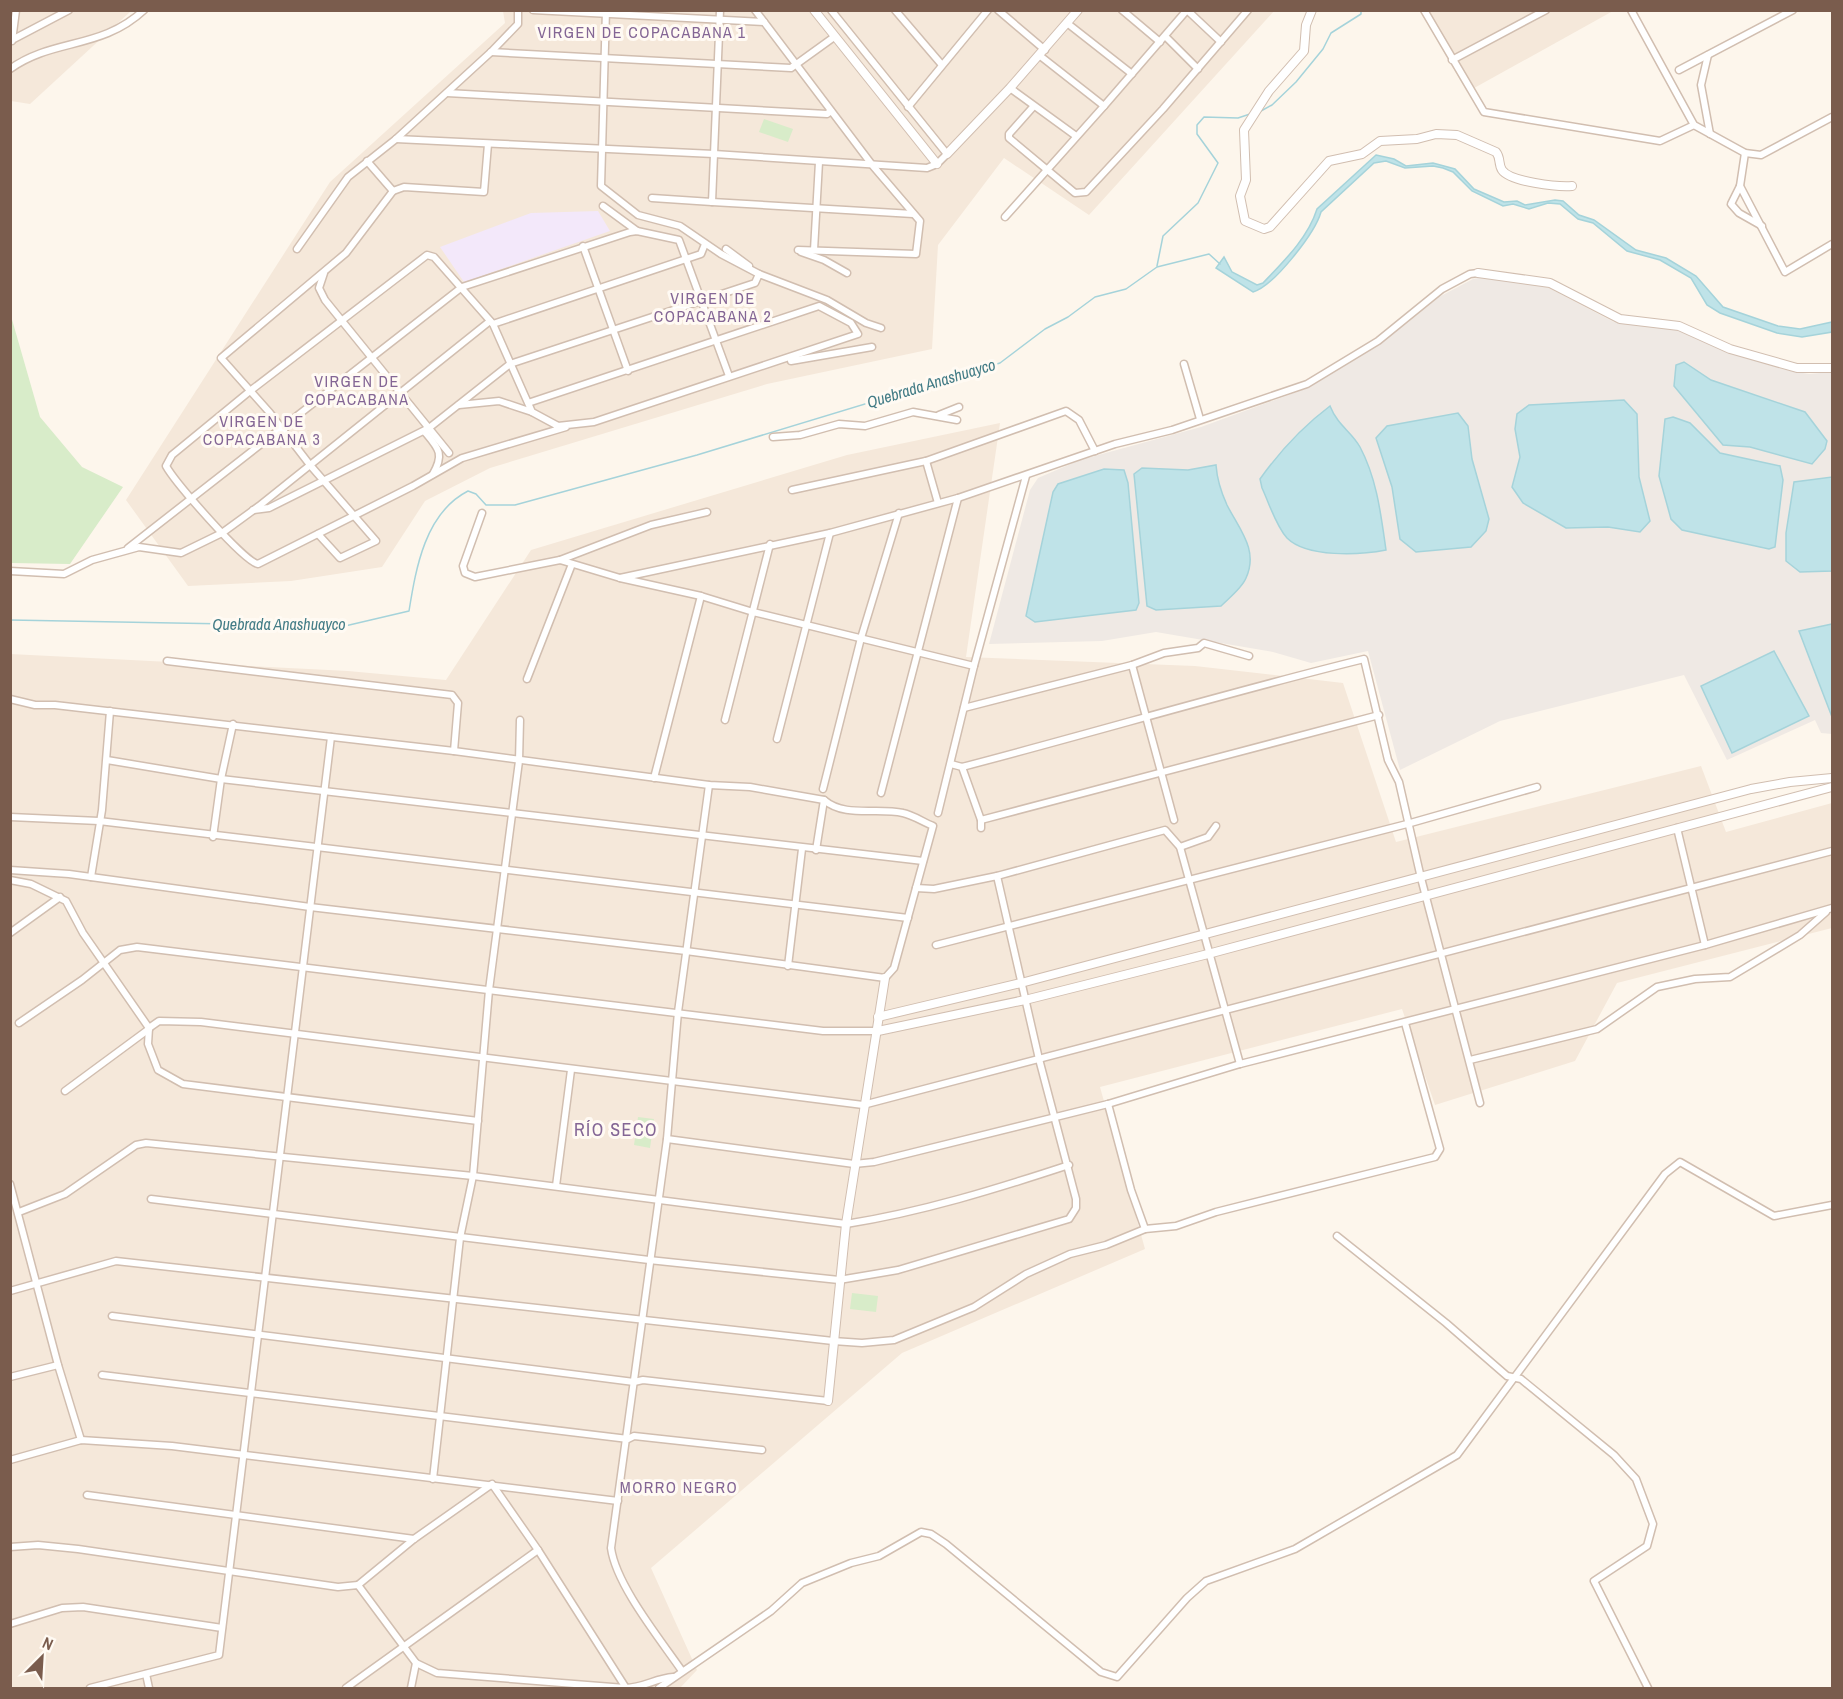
<svg xmlns="http://www.w3.org/2000/svg" width="1843" height="1699" viewBox="0 0 1843 1699" font-family="'Archivo Narrow',sans-serif">
  <rect width="100%" height="100%" fill="#fdf6ec"/>
  <!-- residential -->
  <g fill="#f5e8da">
    <polygon points="11,11 131,11 30,104 11,101"/>
    <polygon points="503,11 1274,11 1089,215 1004,158 938,245 932,349 767,384 490,468 425,501 382,567 291,581 188,586 126,500 330,182 505,23"/>
    <polygon points="1420,11 1613,11 1467,92"/>
    <polygon points="1000,423 966,657 1195,666 1343,683 1396,842 1701,766 1726,832 1832,803 1832,928 1617,983 1575,1061 1435,1105 1402,1009 1100,1087 1145,1249 902,1353 651,1568 697,1670 680,1688 11,1688 10,654 348,671 446,680 531,550 847,455"/>
  </g>
  <!-- industrial -->
  <polygon fill="#efe9e4" points="1487,276 1541,284 1614,322 1673,328 1732,354 1791,371 1809,374 1832,372 1832,734 1821,733 1815,720 1727,760 1684,675 1500,721 1400,770 1368,651 1311,663 1273,652 1156,632 1102,641 989,644 1030,490 1038,478 1080,460 1201,427 1308,388 1406,324 1439,297 1473,279"/>
  <!-- education -->
  <polygon fill="#f3e8fa" points="598,211 610,231 464,282 440,247 531,213"/>
  <!-- green -->
  <g fill="#d8ecc9">
    <polygon points="764,119 793,129 788,142 759,132"/>
    <polygon points="11,316 40,417 82,467 123,487 70,564 11,563"/>
    <polygon points="638,1117 654,1119 650,1148 634,1145"/>
    <polygon points="852,1293 878,1296 876,1312 850,1309"/>
  </g>
  <!-- water -->
  <g fill="#bfe3e8" stroke="#a5d3da" stroke-width="1.5">
    <path d="M1376,155L1394,159L1406,166L1433,163L1455,169L1474,189L1504,202L1517,201L1525,205L1555,200L1563,201L1579,215L1594,220L1636,250L1666,258L1696,276L1723,307L1778,326L1800,329L1832,322V332L1802,337L1777,333L1720,313L1707,305L1691,278L1660,260L1627,251L1593,223L1578,219L1560,204L1548,203L1529,209L1513,204L1503,206L1472,191L1453,172L1443,168L1433,166L1405,168L1386,161L1374,163L1321,212C1315,233 1274,286 1253,292L1216,268L1224,257L1232,272L1257,285L1263,283C1283,262 1308,238 1317,209Z"/>
    <polygon points="1684,362 1711,380 1805,412 1827,441 1825,449 1812,464 1750,447 1723,445 1674,386 1676,365"/>
    <polygon points="1624,400 1637,414 1639,477 1650,521 1640,532 1608,527 1566,528 1523,503 1512,487 1520,457 1515,429 1517,414 1529,405"/>
    <path d="M1330,406C1338,426 1351,431 1360,447C1377,479 1381,515 1386,550C1360,555 1307,558 1287,538C1276,526 1269,503 1262,488L1260,479C1280,451 1302,427 1330,406Z"/>
    <polygon points="1458,413 1468,426 1472,459 1489,519 1486,531 1471,547 1416,552 1400,539 1392,487 1376,438 1387,426"/>
    <polygon points="1673,417 1690,423 1720,453 1780,466 1783,480 1775,547 1769,549 1682,530 1671,519 1659,476 1665,419"/>
    <path d="M1216,465C1217,479 1221,492 1227,505C1239,529 1259,550 1246,578C1242,588 1229,598 1221,606L1156,610L1147,606L1134,474L1142,468L1188,470Z"/>
    <polygon points="1104,469 1124,470 1128,483 1139,603 1136,610 1035,622 1026,616 1053,492 1058,484"/>
    <polygon points="1832,477 1832,571 1800,572 1786,561 1786,533 1794,482"/>
    <polygon points="1832,624 1832,717 1799,631"/>
    <polygon points="1774,651 1809,716 1732,753 1701,686"/>
  </g>
  <g fill="none" stroke-linecap="round" stroke-linejoin="round">
    <!-- stream -->
    <g stroke="#a5d3da" stroke-width="1.5">
      <polyline points="1261,111 1272,105 1296,82 1323,49 1331,33 1361,14 1361,10"/>
      <polyline points="1157,266 1163,236 1198,203 1218,163 1197,134 1197,125 1204,117 1238,118 1250,114"/>
      <path d="M10,620L345,626L409,611C416,568 425,513 468,491L476,494L486,505H515L697,455L1000,363L1045,329L1068,317L1095,297L1126,289L1157,267L1209,254L1220,264"/>
    </g>
    <!-- minor casing -->
    <g stroke="#d1beb0" stroke-width="9">
      <g id="minor">
        <polyline points="533,10 764,22"/>
        <polyline points="606,10 601,186 638,215 680,226 721,254 759,274"/>
        <polyline points="755,10 873,166 920,221 916,254 798,250"/>
        <polyline points="895,10 942,65"/>
        <polyline points="998,10 1045,50"/>
        <polyline points="1122,10 1160,42"/>
        <polyline points="1187,10 1221,42"/>
        <polyline points="1424,10 1484,112 1660,141 1694,125"/>
        <polyline points="1631,10 1694,125 1745,153 1761,155 1832,117"/>
        <polyline points="1067,23 1132,74"/>
        <polyline points="1165,36 1198,69"/>
        <polyline points="10,41 69,10"/>
        <polyline points="12,41 16,10"/>
        <polyline points="491,52 791,68 834,37"/>
        <polyline points="1039,55 1104,106 1187,10"/>
        <polyline points="1708,55 1701,85 1710,134"/>
        <polyline points="1452,60 1546,10"/>
        <path d="M10,69C53,38 101,50 144,10"/>
        <polyline points="1679,70 1793,10"/>
        <polyline points="1010,88 1076,136"/>
        <polyline points="447,93 827,114 831,111"/>
        <polyline points="908,107 988,10"/>
        <polyline points="1033,107 1009,134 1009,138 1075,193 1086,192 1163,109 1248,10"/>
        <polyline points="396,139 714,154 927,168 937,164 947,154 831,10"/>
        <polyline points="1745,153 1740,186 1785,272 1832,244"/>
        <polyline points="367,161 393,191"/>
        <polyline points="1740,186 1731,204 1739,213 1762,226"/>
        <polyline points="652,198 712,202 720,10"/>
        <polyline points="712,202 913,214"/>
        <polyline points="603,206 637,231"/>
        <polyline points="1005,217 1104,106"/>
        <polyline points="583,246 628,371"/>
        <polyline points="297,249 348,177 396,139 491,52 518,24 518,10"/>
        <polyline points="726,249 749,266"/>
        <polyline points="814,250 819,162"/>
        <polyline points="801,252 824,260 847,273"/>
        <polyline points="324,273 319,288 325,300 449,453"/>
        <polyline points="493,324 701,254 705,244"/>
        <polyline points="791,361 872,347"/>
        <polyline points="1184,364 1200,419"/>
        <path d="M528,403L819,306L851,323L858,334L594,422L558,426L532,412L493,324L434,257L427,255L250,391L172,455L166,466C175,482 244,562 258,564L413,486L462,458L566,427"/>
        <polyline points="459,405 499,401 532,412"/>
        <polyline points="939,415 959,407"/>
        <path d="M424,431C438,448 445,453 433,474"/>
        <polyline points="773,437 800,435 839,424 865,426 913,412 957,420"/>
        <polyline points="926,461 938,503"/>
        <polyline points="792,490 926,461 1066,411 1079,420 1095,451"/>
        <polyline points="253,510 269,508 429,428 510,364 755,283 759,274 827,300 866,323 881,328"/>
        <polyline points="482,513 463,566 465,573 475,577 560,560 620,578 701,596 753,612 974,666"/>
        <polyline points="318,534 340,558 376,541 310,465 270,413 221,358 346,253 393,191 404,187 484,192 488,144"/>
        <polyline points="128,548 462,287 630,232 637,231 679,240 729,376"/>
        <polyline points="560,560 651,525 707,512"/>
        <polyline points="10,571 64,574 92,560 139,547 181,553 222,533 259,506 490,321"/>
        <polyline points="620,578 830,533 958,498 1115,444 1172,430 1307,384 1378,341 1442,289 1470,274 1478,273"/>
        <polyline points="167,661 452,695 458,703 454,751"/>
        <polyline points="1132,665 1174,820"/>
        <polyline points="527,679 572,564"/>
        <path d="M10,699L35,705H55L454,751L709,785L750,787L824,800C845,818 877,807 903,813C913,815 923,822 933,826L894,968L885,978L686,951L310,907L69,874L10,870"/>
        <polyline points="964,708 1132,665 1164,653 1198,648 1204,643 1249,656"/>
        <polyline points="725,720 770,544"/>
        <polyline points="777,739 830,533"/>
        <polyline points="107,760 221,779 923,861"/>
        <polyline points="951,764 962,767 981,820 981,828"/>
        <path d="M962,767C1096,732 1230,692 1364,659L1388,760L1399,782L1421,878L1480,1103"/>
        <polyline points="654,778 701,596"/>
        <polyline points="823,789 861,638 899,513"/>
        <polyline points="881,793 958,498"/>
        <polyline points="938,813 974,666 1026,476"/>
        <polyline points="10,817 99,821 908,918"/>
        <polyline points="981,820 1379,715"/>
        <polyline points="1677,828 1705,945"/>
        <polyline points="213,837 221,779 233,724"/>
        <polyline points="1180,847 1208,837 1216,826"/>
        <polyline points="816,850 824,800"/>
        <polyline points="997,876 1165,830 1180,847 1240,1064"/>
        <polyline points="91,877 102,810 110,711"/>
        <polyline points="10,880 31,884 66,901 83,933 149,1028 159,1021 201,1022 863,1105 1832,851"/>
        <polyline points="10,933 60,897"/>
        <polyline points="936,945 1407,824 1537,787"/>
        <polyline points="788,966 802,849"/>
        <polyline points="19,1023 82,980 120,950 137,947 823,1031 878,1031"/>
        <polyline points="149,1028 148,1044 158,1070 183,1084 478,1121"/>
        <polyline points="1470,1060 1597,1029 1657,987 1695,979 1730,977 1800,935 1826,912"/>
        <polyline points="65,1091 149,1029"/>
        <polyline points="1108,1104 1131,1190 1145,1229"/>
        <polyline points="667,1139 854,1164 874,1162 1108,1104 1240,1064 1705,945 1832,908"/>
        <polyline points="10,1184 58,1365 81,1440"/>
        <polyline points="556,1186 571,1070"/>
        <polyline points="151,1199 649,1260 839,1280 898,1270 1069,1219 1076,1208 1076,1199 1039,1059 997,876 934,889 916,888"/>
        <path d="M19,1212L65,1194L136,1145L146,1143L473,1176L846,1224C922,1212 996,1189 1069,1165"/>
        <polyline points="1337,1236 1446,1323 1507,1376 1521,1379 1614,1455 1636,1479 1653,1524 1647,1546 1594,1581 1648,1688"/>
        <polyline points="10,1291 116,1261 833,1341 862,1343 894,1340 974,1307 1026,1274 1070,1254 1106,1245 1145,1229 1176,1226 1216,1212 1435,1157 1440,1149 1405,1023"/>
        <polyline points="112,1316 634,1382 643,1380 828,1401"/>
        <polyline points="102,1375 628,1439 634,1436 762,1450"/>
        <polyline points="10,1377 58,1365"/>
        <polyline points="10,1460 81,1440 172,1446 618,1501"/>
        <polyline points="433,1479 460,1238 473,1176 489,990 519,761 520,720"/>
        <polyline points="87,1495 414,1539"/>
        <path d="M10,1547L38,1545L78,1549L338,1587L358,1585L416,1663L437,1673L625,1688C643,1688 656,1678 673,1677"/>
        <polyline points="358,1585 414,1539 492,1484 538,1550 626,1688"/>
        <polyline points="10,1624 62,1608 83,1607 222,1628"/>
        <path d="M682,1671C660,1639 616,1585 611,1548L667,1139L678,1012L709,785"/>
        <polyline points="146,1674 149,1688"/>
        <polyline points="90,1688 219,1655 331,737"/>
        <polyline points="346,1688 538,1550"/>
        <polyline points="411,1688 416,1663"/>
        <polyline points="659,1688 771,1611 802,1583 851,1563 879,1556 921,1532 931,1534 946,1544 1101,1672 1117,1677 1187,1598 1206,1581 1295,1549 1457,1455 1665,1174 1680,1162 1774,1216 1832,1205"/>
      </g>
    </g>
    <!-- tertiary casing -->
    <g stroke="#d1beb0" stroke-width="10">
      <g id="tertiary">
        <polyline points="814,10 937,164"/>
        <path d="M1312,10L1306,25L1304,51L1269,91L1244,130L1246,180L1240,196L1245,221L1264,229L1270,227L1329,161L1362,154L1380,141L1417,139L1436,134L1457,135L1496,152C1501,158 1498,164 1502,170C1510,182 1558,187 1572,186"/>
        <polyline points="947,154 1010,88 1078,10"/>
        <polyline points="1478,273 1550,283 1620,319 1679,326 1730,349 1797,368 1832,368"/>
        <polyline points="878,1017 1021,983 1751,789 1790,782 1832,778"/>
        <polyline points="878,1031 1025,1000 1208,954 1832,787"/>
        <polyline points="828,1401 846,1224 885,978"/>
      </g>
    </g>
    <!-- minor -->
    <use href="#minor" stroke="#fff" stroke-width="6"/>
    <!-- tertiary -->
    <use href="#tertiary" stroke="#fff" stroke-width="8"/>
  </g>
  <g text-anchor="middle" dominant-baseline="central" stroke-width="6" stroke-linejoin="round" paint-order="stroke">
    <!-- neighbourhood labels -->
    <g font-size="16" letter-spacing="1.5" fill="#846695" stroke="#fffaf3">
      <text x="642" y="32">VIRGEN DE COPACABANA 1</text>
      <text x="713" y="298">VIRGEN DE<tspan x="713" dy="18">COPACABANA 2</tspan></text>
      <text x="357" y="381">VIRGEN DE<tspan x="357" dy="18">COPACABANA</tspan></text>
      <text x="262" y="421">VIRGEN DE<tspan x="262" dy="18">COPACABANA 3</tspan></text>
      <text x="679" y="1487">MORRO NEGRO</text>
    </g>
    <!-- water labels -->
    <g font-size="16" font-style="italic" fill="#437c86" stroke="#fffaf3">
      <text transform="translate(931 383) rotate(-17)">Quebrada Anashuayco</text>
      <text x="279" y="624">Quebrada Anashuayco</text>
    </g>
    <!-- quarter labels -->
    <g font-size="18" letter-spacing="1.5" fill="#846695" stroke="#fffaf3">
      <text x="616" y="1129">RÍO SECO</text>
    </g>
  </g>
  <!-- border -->
  <rect width="1843" height="1699" fill="none" stroke="#7a5c4d" stroke-width="24"/>
  <!-- north arrow -->
  <g transform="translate(42 1657) rotate(24)" stroke="#fffaf3" stroke-width="4.5" paint-order="stroke">
  <path d="M0-4.5L10 22L0 15L-10 22Z" fill="#7a5c4d"/>
  <text y="-9" font-size="16" font-weight="bold" text-anchor="middle" fill="#7a5c4d">N</text>
  </g>
</svg>
